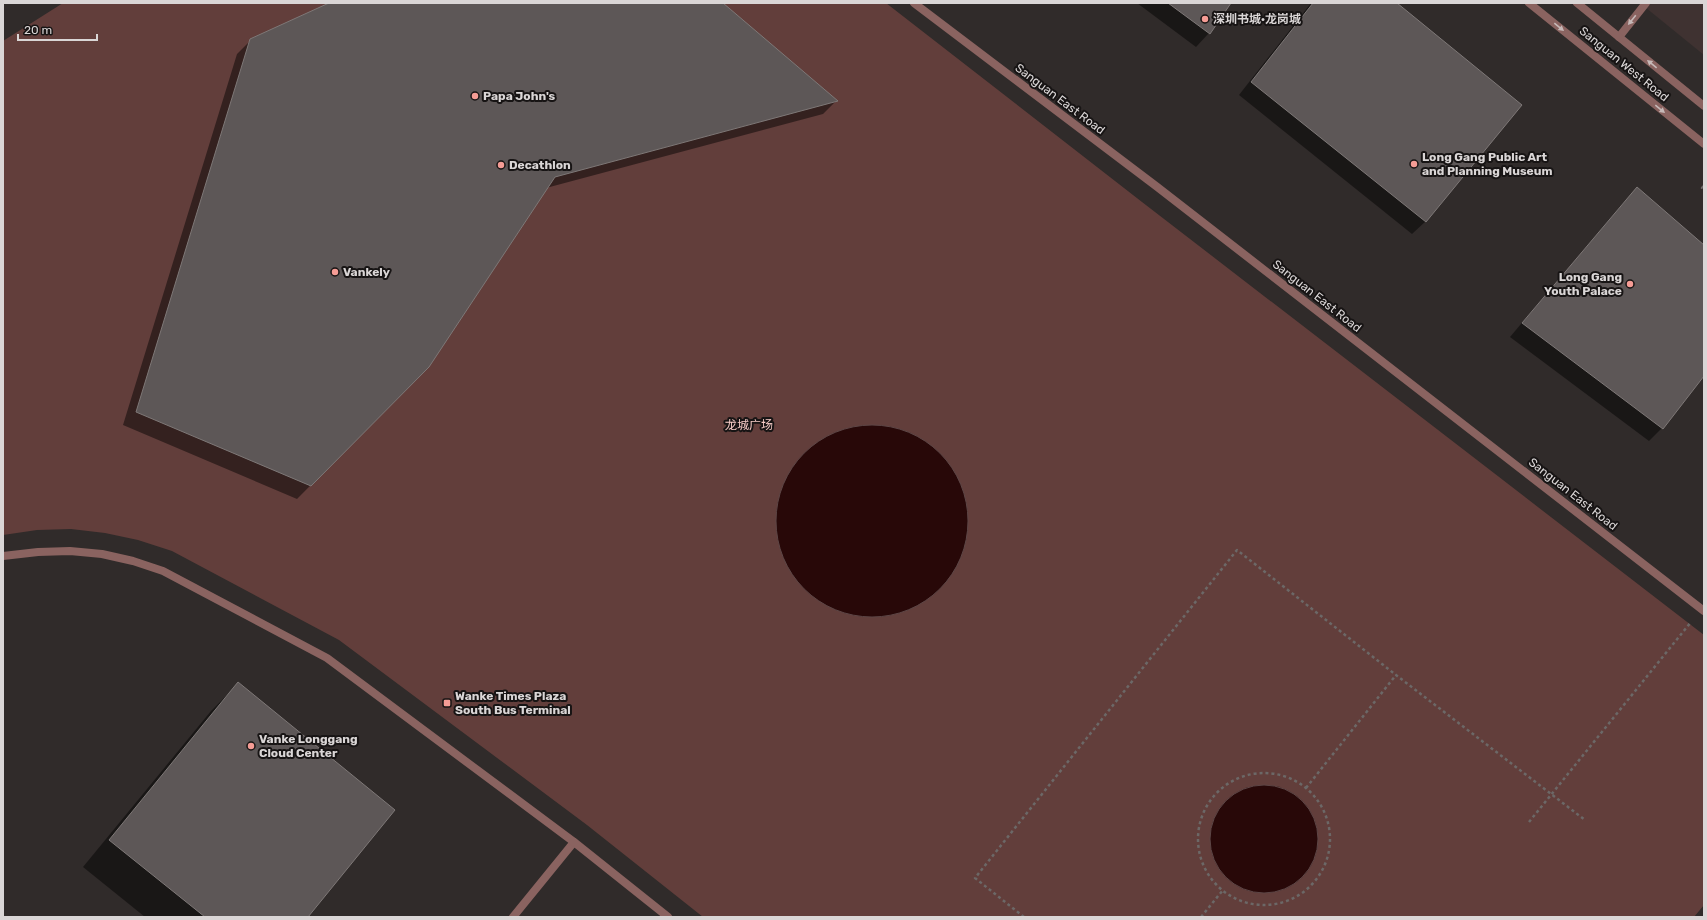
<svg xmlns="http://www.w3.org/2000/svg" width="1707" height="920" viewBox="0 0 1707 920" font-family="Rubik,'Noto Sans SC',sans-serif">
  <rect width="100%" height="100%" fill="#302b2a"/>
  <!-- built -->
  <polygon fill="#3f3231" points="1640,3 1704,3 1704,55"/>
  <!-- green -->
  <polygon fill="#623e3b" points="63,3 886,3 1142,202 1704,635 1704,905 1694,917 703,917 587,825 339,640 172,551 138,540 105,533 71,529 37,530 3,535 3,41"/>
  <!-- water -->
  <g fill="#280808" stroke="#5d4646">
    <circle cx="872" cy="521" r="96"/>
    <circle cx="1264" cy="839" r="54"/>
  </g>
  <!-- shadow -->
  <g fill="#0007">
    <polygon points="331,3 722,3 836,101 823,114 546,188 428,367 297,499 123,425 237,54 251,40"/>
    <polygon points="1137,3 1230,3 1209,33 1196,47"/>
    <polygon points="1311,3 1396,3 1426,221 1412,234 1239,95"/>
    <polygon points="1638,188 1704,246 1704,375 1662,428 1649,441 1510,337 1624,202"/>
    <polygon points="238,684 307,917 145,917 83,867 211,711"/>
  </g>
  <!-- building -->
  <g fill="#5d5757" stroke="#7e7877">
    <polygon points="329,3 723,3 838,101 555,177 429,367 311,486 136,412 250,39"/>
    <polygon points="1168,3 1231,3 1210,34"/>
    <polygon points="1313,3 1397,3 1522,105 1426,222 1251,82"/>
    <polygon points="1637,187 1704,245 1704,376 1663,429 1522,323"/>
    <polygon points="238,682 395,810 308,917 205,917 109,840"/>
  </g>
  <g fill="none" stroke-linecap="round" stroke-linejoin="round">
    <!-- path -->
    <g stroke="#6c6867" stroke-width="2.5" stroke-dasharray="3 3" stroke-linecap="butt">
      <polyline points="1704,186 1702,188 1704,189"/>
      <circle cx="1264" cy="839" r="66"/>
      <polyline points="1306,788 1396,675"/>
      <polyline points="1529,822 1691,622"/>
      <polyline points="1024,917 975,878 1237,550 1396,675 1585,820"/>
      <polyline points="1201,917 1223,890"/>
    </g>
    <!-- service -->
    <g stroke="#8a6360" stroke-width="8">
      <polyline points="914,3 1156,186 1704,611"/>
      <polyline points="1619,37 1646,3"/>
      <polyline points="513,917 574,842"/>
    </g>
    <!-- minor -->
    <g stroke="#8a6360" stroke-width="8">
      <polyline points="1529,3 1704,144"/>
      <polyline points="1577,3 1704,106"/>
      <polyline points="3,556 38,552 70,551 102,554 133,561 163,571 327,658 574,842 668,917"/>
    </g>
  </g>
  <!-- one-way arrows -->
  <defs><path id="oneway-solid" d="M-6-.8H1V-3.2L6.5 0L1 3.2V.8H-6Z"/></defs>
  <g fill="#c6b9b8">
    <use href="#oneway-solid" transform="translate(1632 20) rotate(129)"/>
    <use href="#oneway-solid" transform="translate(1559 27) rotate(39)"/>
    <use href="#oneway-solid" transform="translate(1652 64) rotate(-141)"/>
    <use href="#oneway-solid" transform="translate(1660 109) rotate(39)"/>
  </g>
  <!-- markers -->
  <g fill="#f59c95" stroke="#171414" stroke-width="1.5">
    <circle cx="1205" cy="19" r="4"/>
    <circle cx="475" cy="96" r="4"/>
    <circle cx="1414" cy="164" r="4"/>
    <circle cx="501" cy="165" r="4"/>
    <circle cx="335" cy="272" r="4"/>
    <circle cx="1630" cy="284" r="4"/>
    <rect x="443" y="699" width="8" height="8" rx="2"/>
    <circle cx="251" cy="746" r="4"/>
  </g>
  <g text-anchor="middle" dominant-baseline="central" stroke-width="4" stroke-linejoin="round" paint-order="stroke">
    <!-- poi labels -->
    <g font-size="12" font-weight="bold" fill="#dad6d6" stroke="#171414" text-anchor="start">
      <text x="1213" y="19">深圳书城·龙岗城</text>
      <text x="483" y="96">Papa John's</text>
      <text x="1422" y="157">Long Gang Public Art<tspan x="1422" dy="14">and Planning Museum</tspan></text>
      <text x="509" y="165">Decathlon</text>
      <text x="343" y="272">Vankely</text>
      <text x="1622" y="277" text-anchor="end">Long Gang<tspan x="1622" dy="14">Youth Palace</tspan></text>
      <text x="455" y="696">Wanke Times Plaza<tspan x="455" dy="14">South Bus Terminal</tspan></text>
      <text x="259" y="739">Vanke Longgang<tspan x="259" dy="14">Cloud Center</tspan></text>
    </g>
    <!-- street labels -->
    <g font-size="12" fill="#dad6d6" stroke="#171414">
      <text transform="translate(1624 64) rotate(39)">Sanguan West Road</text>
      <text transform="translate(1060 99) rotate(37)">Sanguan East Road</text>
      <text transform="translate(1317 296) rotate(38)">Sanguan East Road</text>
      <text transform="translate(1573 494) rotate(38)">Sanguan East Road</text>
    </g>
    <!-- park labels -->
    <g font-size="12" fill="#f6cbc6" stroke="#171414">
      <text x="749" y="425">龙城广场</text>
    </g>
  </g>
  <!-- border -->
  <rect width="1707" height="920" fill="none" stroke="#dad6d6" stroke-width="8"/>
  <!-- scale -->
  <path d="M18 34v6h79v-6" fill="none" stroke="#dad6d6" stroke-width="2"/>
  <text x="24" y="34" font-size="12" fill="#dad6d6" stroke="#171414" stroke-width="3" paint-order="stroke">20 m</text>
</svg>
